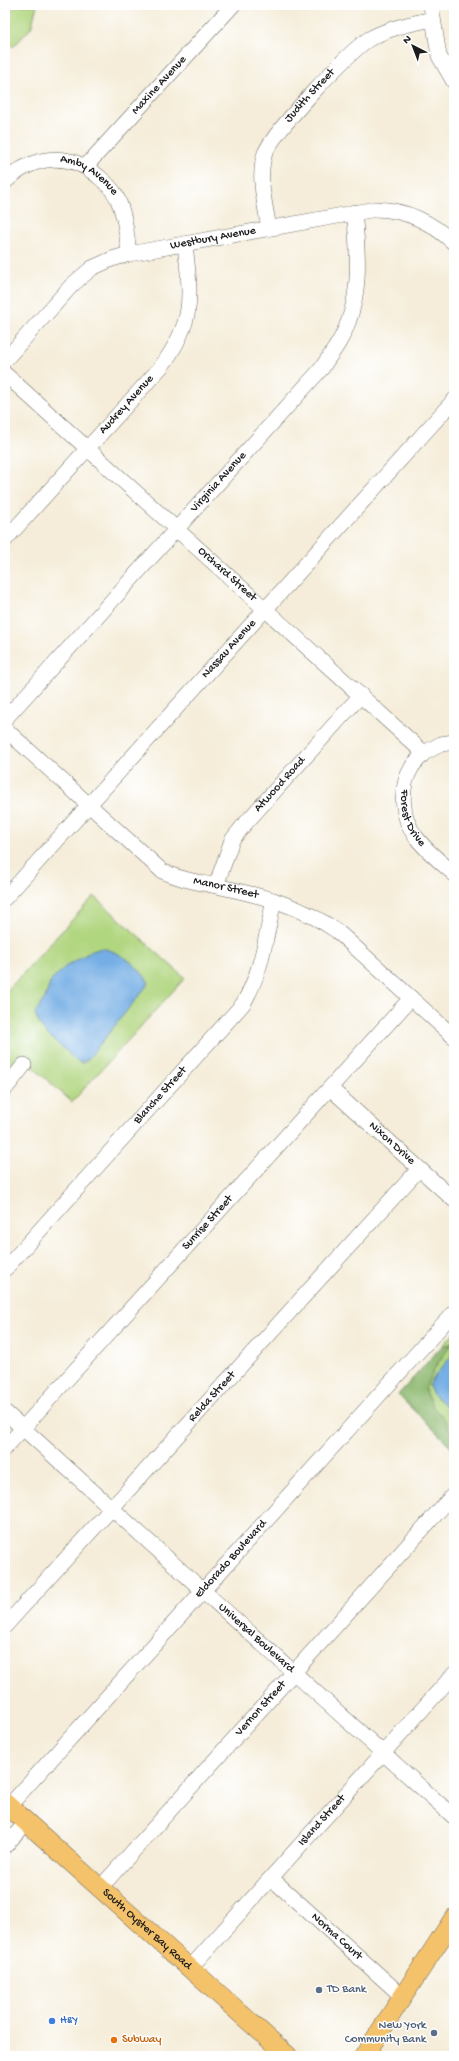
<svg xmlns="http://www.w3.org/2000/svg" width="459" height="2061" viewBox="0 0 459 2061" font-family="'Gochi Hand',sans-serif">
  <rect width="100%" height="100%" fill="#fff"/>
  <filter id="ink" filterUnits="userSpaceOnUse"><feTurbulence type="fractalNoise" baseFrequency=".025" numOctaves="2"/><feDisplacementMap in="SourceGraphic" scale="8" xChannelSelector="R" yChannelSelector="G"/><feConvolveMatrix kernelMatrix="1 2 1 2 8 2 1 2 1" color-interpolation-filters="sRGB"/></filter>
  <filter id="wash" filterUnits="userSpaceOnUse"><feTurbulence type="fractalNoise" baseFrequency=".012" numOctaves="4" result="noise"/><feDisplacementMap in="SourceGraphic" scale="16" xChannelSelector="R" yChannelSelector="G"/><feGaussianBlur stdDeviation="0.9" result="paint"/><feColorMatrix in="noise" values="0 0 0 0 0 0 0 0 0 0 0 0 0 0 0 0 0 1.4 0 .05"/><feComposite in="paint" operator="in"/></filter>
  <g filter="url(#wash)">
    <rect width="100%" height="100%" fill="#f5edd9"/>
    <!-- green -->
    <g fill="#b1d680" stroke="#66794e">
      <polygon points="16,5 37,5 31,28 13,47 5,39 5,17"/>
      <polygon points="94,896 185,978 72,1102 19,1055 5,1069 5,993"/>
      <polygon points="454,1333 454,1449 398,1395"/>
    </g>
    <!-- forest -->
    <polygon fill="#8cb76e" stroke="#546a45" points="452,1343 436,1366 425,1389 433,1407 445,1419 454,1441 454,1449 398,1395 441,1347"/>
    <!-- water -->
    <g fill="#75aee5" stroke="#486580">
      <path d="M102,948C121,952 139,966 149,983L88,1059L82,1063C73,1060 69,1053 62,1047C48,1035 41,1032 35,1013L45,998L51,981L65,967L92,951Z"/>
      <polygon points="454,1353 454,1413 432,1393 429,1386 433,1378"/>
    </g>
  </g>
  <g filter="url(#ink)">
    <g fill="none" stroke-linecap="round" stroke-linejoin="round">
      <!-- minor casing -->
      <g stroke="#68655e" stroke-width="16">
        <g id="minor">
          <polyline points="431,5 439,56 454,82"/>
          <path id="s1" d="M86,166L233,5"/>
          <path id="s2" d="M5,182C33,155 68,151 98,176C106,183 114,190 118,200C125,216 127,236 129,254"/>
          <path id="s3" d="M269,228C265,204 258,179 264,156C269,136 349,51 369,39C388,28 410,24 432,19"/>
          <path id="s4" d="M5,360L72,285L92,268L112,259L129,254L376,209C407,210 431,222 454,243"/>
          <path id="s5" d="M5,374L424,753L441,744L454,742"/>
          <path id="s6" d="M5,540L161,367C195,321 191,299 185,244"/>
          <path id="s7" d="M5,719L322,368C327,359 334,351 339,342C362,302 359,257 354,212"/>
          <path id="s8" d="M5,729L162,871C184,881 199,882 221,887C266,897 299,905 337,931L454,1037"/>
          <path id="s9" d="M424,753C420,758 415,762 412,767C399,788 401,818 416,837C426,851 441,862 454,874"/>
          <path id="s10" d="M216,886L232,840L244,825L361,695"/>
          <path id="s11" d="M5,898L454,400"/>
          <path id="s12" d="M330,1088L454,1200"/>
          <polyline points="5,1089 24,1065"/>
          <path id="s13" d="M5,1269L243,1004C262,972 266,936 274,900"/>
          <path id="s14" d="M5,1412L454,1817"/>
          <path id="s15" d="M5,1448L411,998"/>
          <path id="s16" d="M5,1626L419,1169"/>
          <path id="s17" d="M9,1806L454,1312"/>
          <polyline points="5,1846 26,1823"/>
          <path id="s18" d="M271,1878L402,1996"/>
          <path id="s19" d="M100,1888L454,1494"/>
          <path id="s20" d="M190,1968L454,1674"/>
        </g>
      </g>
      <!-- major casing -->
      <g stroke="#68655e" stroke-width="20">
        <g id="major">
          <path id="s21" d="M5,1803L288,2056"/>
          <polyline points="364,2056 454,1918"/>
        </g>
      </g>
      <!-- minor -->
      <use href="#minor" stroke="#fff" stroke-width="15"/>
      <!-- major -->
      <use href="#major" stroke="#f4c26a" stroke-width="19"/>
    </g>
  </g>
  <!-- markers -->
  <g fill="#5c6f8a" stroke="#fff" stroke-width="1.5">
    <circle cx="319" cy="1990" r="4"/>
    <circle cx="434" cy="2033" r="4"/>
  </g>
  <circle fill="#3f7fe0" stroke="#fff" stroke-width="1.5" cx="52" cy="2021" r="4"/>
  <circle fill="#e8710a" stroke="#fff" stroke-width="1.5" cx="114" cy="2040" r="4"/>
  <g text-anchor="middle" dominant-baseline="central" stroke-width="3" stroke-linejoin="round" paint-order="stroke">
    <!-- street labels -->
    <g font-size="12" fill="#1c1c1c" stroke="#fff">
      <text stroke="none"><textPath href="#s1" startOffset="109">Maxine Avenue</textPath></text>
      <text stroke="none"><textPath href="#s3" startOffset="149">Judith Street</textPath></text>
      <text stroke="none"><textPath href="#s2" startOffset="95">Amby Avenue</textPath></text>
      <text stroke="none"><textPath href="#s4" startOffset="252">Westbury Avenue</textPath></text>
      <text stroke="none"><textPath href="#s6" startOffset="182">Audrey Avenue</textPath></text>
      <text stroke="none"><textPath href="#s7" startOffset="319">Virginia Avenue</textPath></text>
      <text stroke="none"><textPath href="#s5" startOffset="299">Orchard Street</textPath></text>
      <text stroke="none"><textPath href="#s11" startOffset="335">Nassau Avenue</textPath></text>
      <text stroke="none"><textPath href="#s10" startOffset="122">Atwood Road</textPath></text>
      <text stroke="none"><textPath href="#s9" startOffset="73">Forest Drive</textPath></text>
      <text stroke="none"><textPath href="#s8" startOffset="278">Manor Street</textPath></text>
      <text stroke="none"><textPath href="#s13" startOffset="233">Blanche Street</textPath></text>
      <text stroke="none"><textPath href="#s12" startOffset="83">Nixon Drive</textPath></text>
      <text stroke="none"><textPath href="#s15" startOffset="303">Sunrise Street</textPath></text>
      <text stroke="none"><textPath href="#s16" startOffset="309">Relda Street</textPath></text>
      <text stroke="none"><textPath href="#s17" startOffset="332">Eldorado Boulevard</textPath></text>
      <text stroke="none"><textPath href="#s14" startOffset="338">Universal Boulevard</textPath></text>
      <text stroke="none"><textPath href="#s19" startOffset="241">Vernon Street</textPath></text>
      <text stroke="none"><textPath href="#s20" startOffset="198">Island Street</textPath></text>
      <text stroke="none"><textPath href="#s21" startOffset="190">South Oyster Bay Road</textPath></text>
      <text stroke="none"><textPath href="#s18" startOffset="88">Norma Court</textPath></text>
    </g>
    <!-- service labels -->
    <g font-size="12" fill="#4e5e75" stroke="#fff" text-anchor="start">
      <text x="327" y="1990">TD Bank</text>
      <text x="426" y="2026" text-anchor="end">New York<tspan x="426" dy="14">Community Bank</tspan></text>
    </g>
    <!-- shop labels -->
    <g font-size="12" fill="#366cbe" stroke="#fff" text-anchor="start">
      <text x="60" y="2021">H&amp;Y</text>
    </g>
    <!-- food labels -->
    <g font-size="12" fill="#c56008" stroke="#fff" text-anchor="start">
      <text x="122" y="2040">Subway</text>
    </g>
  </g>
  <!-- margin -->
  <rect width="459" height="2061" fill="none" stroke="#fff" stroke-width="20"/>
  <!-- north arrow -->
  <g transform="translate(413 46) rotate(318)" stroke="#ffffff" stroke-width="3" paint-order="stroke">
  <path d="M0-3L7 15L0 10L-7 15Z" fill="#1c1c1c"/>
  <text y="-6" font-size="11" font-weight="bold" text-anchor="middle" fill="#1c1c1c">N</text>
  </g>
</svg>
